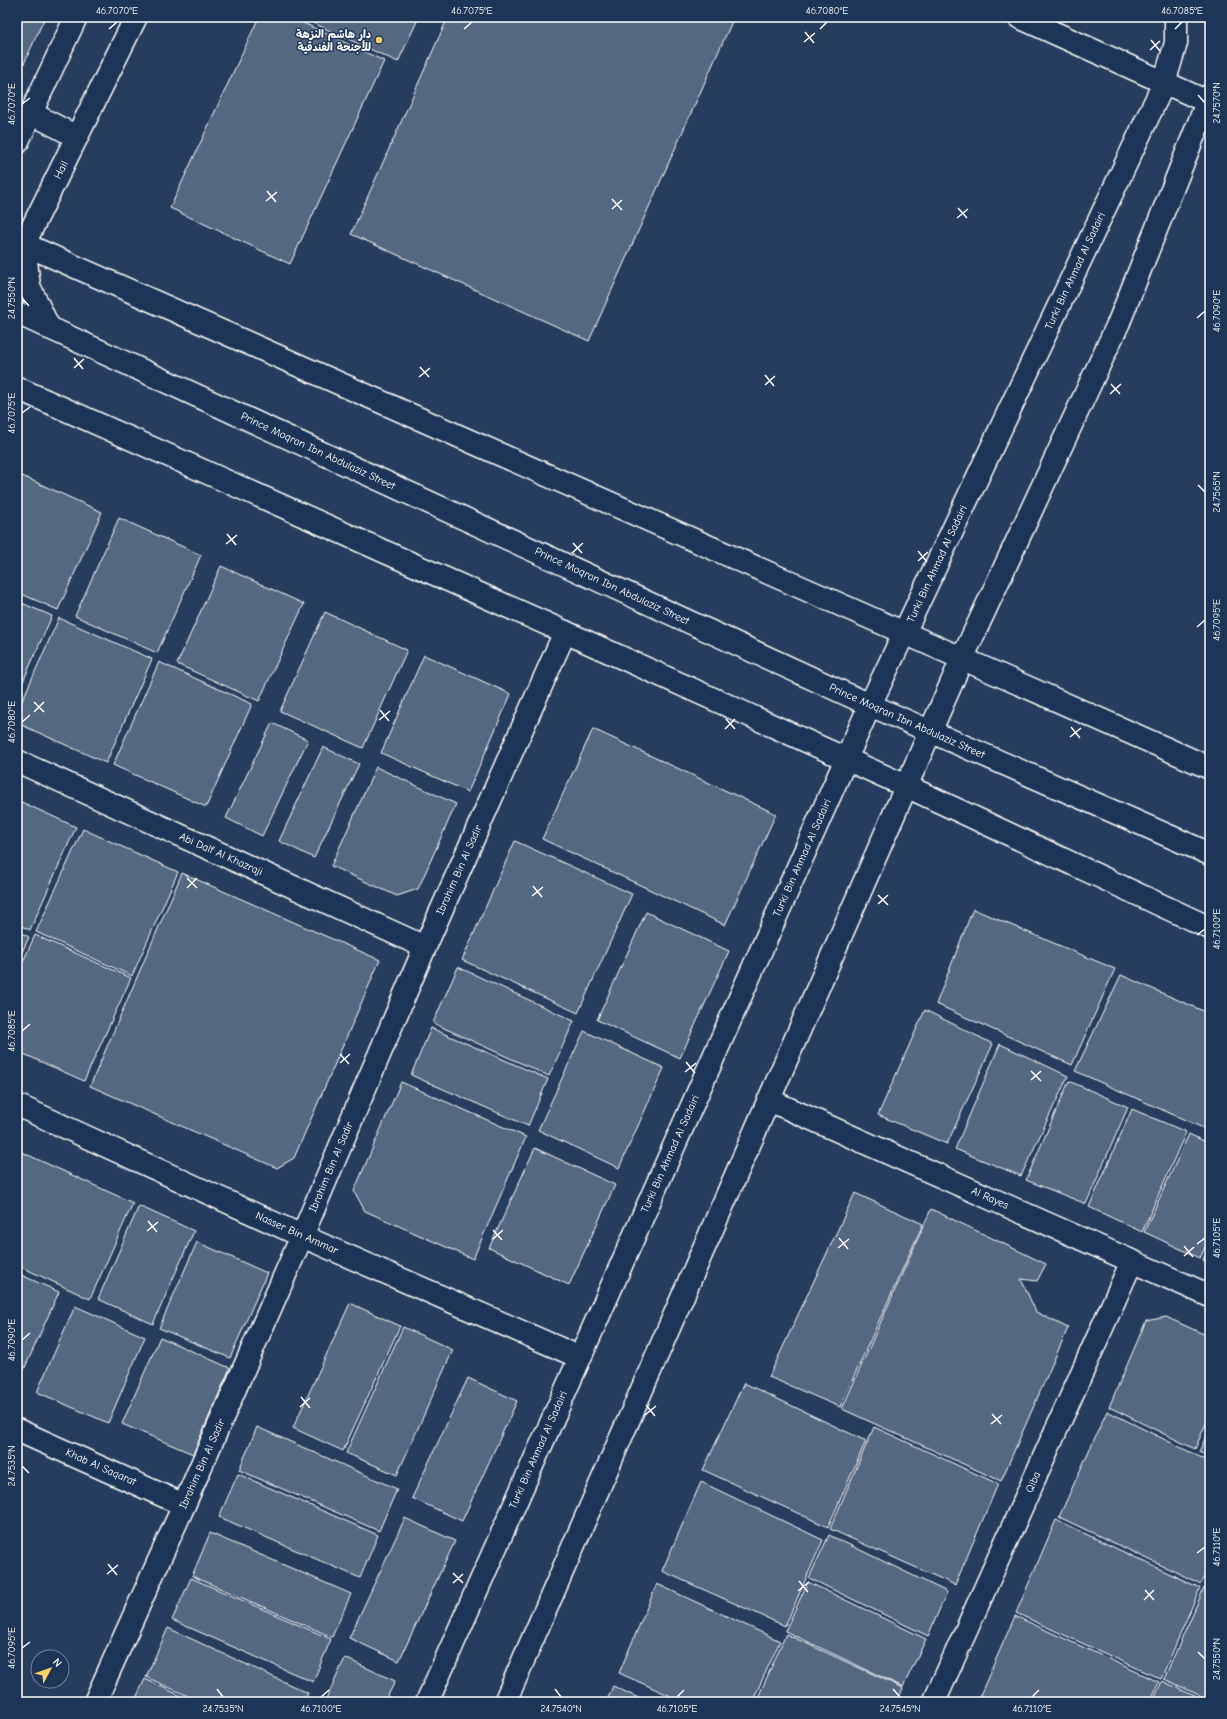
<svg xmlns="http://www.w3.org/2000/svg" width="1227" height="1719" viewBox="0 0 1227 1719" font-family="'Comic Neue','Playpen Sans Arabic',sans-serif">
  <rect width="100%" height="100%" fill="#263d5e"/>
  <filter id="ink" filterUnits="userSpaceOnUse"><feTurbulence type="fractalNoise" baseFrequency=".025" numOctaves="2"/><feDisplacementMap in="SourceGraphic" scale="8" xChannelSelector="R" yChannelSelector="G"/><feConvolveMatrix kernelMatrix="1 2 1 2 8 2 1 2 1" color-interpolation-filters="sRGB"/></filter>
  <g filter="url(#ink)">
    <!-- building -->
    <g fill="#556781" stroke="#fff">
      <polygon points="17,17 45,17 17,79"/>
      <polygon points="259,17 291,17 384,61 290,264 170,208"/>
      <polygon points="300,17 419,17 398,62"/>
      <polygon points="448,17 734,17 589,341 351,234"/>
      <polygon points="20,475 102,512 58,610 17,592 17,481"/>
      <polygon points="119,518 201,555 157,653 75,616"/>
      <polygon points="221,566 304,604 259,701 177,664"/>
      <polygon points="17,601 52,616 17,695"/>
      <polygon points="325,612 407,650 363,748 280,711"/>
      <polygon points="59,618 152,659 106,763 17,723 17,712"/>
      <polygon points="424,655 511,694 468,792 381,753"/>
      <polygon points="159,662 252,704 206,807 113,765"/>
      <polygon points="272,723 308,740 262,836 226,818"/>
      <polygon points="593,729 776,814 725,925 542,839"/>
      <polygon points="323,747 359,764 314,858 279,841"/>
      <polygon points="376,767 456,804 418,889 397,896 331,866"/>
      <polygon points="17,800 76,827 30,930 17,924"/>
      <polygon points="83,829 178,872 132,976 36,932"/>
      <polygon points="515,841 632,894 578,1013 462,960"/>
      <polygon points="182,873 380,960 294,1158 277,1168 90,1086"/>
      <polygon points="973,909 1115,969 1072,1065 936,1004"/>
      <polygon points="646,912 729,951 680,1058 597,1020"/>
      <polygon points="17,931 29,937 17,963"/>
      <polygon points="35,935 131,978 84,1081 17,1051 17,975"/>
      <polygon points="458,967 574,1021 549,1076 433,1023"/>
      <polygon points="1121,975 1210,1014 1210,1131 1075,1071"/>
      <polygon points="925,1010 993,1044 947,1144 878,1115"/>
      <polygon points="431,1028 548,1079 528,1126 411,1075"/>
      <polygon points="584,1031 664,1068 619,1168 538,1130"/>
      <polygon points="1000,1044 1068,1076 1021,1176 955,1149"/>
      <polygon points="1069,1081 1128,1107 1086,1204 1026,1180"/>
      <polygon points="401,1082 526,1137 473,1259 365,1211 354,1191"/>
      <polygon points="1132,1109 1186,1132 1142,1232 1089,1207"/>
      <polygon points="1189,1134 1210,1144 1210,1237 1200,1258 1144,1232"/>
      <polygon points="535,1148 615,1185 569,1285 489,1248"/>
      <polygon points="17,1150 133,1203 90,1299 17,1265"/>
      <polygon points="855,1193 923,1224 840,1407 769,1377"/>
      <polygon points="139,1206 194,1231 153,1324 98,1299"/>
      <polygon points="931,1209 1046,1264 1037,1281 1021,1279 1036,1312 1068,1328 1001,1481 842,1409"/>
      <polygon points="197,1242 267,1273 230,1358 159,1328"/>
      <polygon points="1210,1244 1210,1263 1203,1260"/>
      <polygon points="17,1273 59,1292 18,1383 17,1383"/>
      <polygon points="350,1303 400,1326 343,1451 293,1428"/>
      <polygon points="75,1306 145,1337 108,1423 37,1392"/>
      <polygon points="1166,1317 1210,1337 1210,1414 1195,1449 1109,1407 1146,1321"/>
      <polygon points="403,1327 453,1350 397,1475 346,1453"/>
      <polygon points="160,1337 230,1368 193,1454 122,1424"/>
      <polygon points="468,1378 517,1401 462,1521 412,1498"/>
      <polygon points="744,1383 866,1441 828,1527 703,1470"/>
      <polygon points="1107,1411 1210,1462 1210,1565 1201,1584 1059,1517"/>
      <polygon points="257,1427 397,1489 379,1531 239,1470"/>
      <polygon points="874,1427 998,1484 955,1585 830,1529"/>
      <polygon points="1210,1427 1210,1457 1199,1452"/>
      <polygon points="238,1474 378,1535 360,1578 219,1517"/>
      <polygon points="701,1482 823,1540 785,1626 662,1571"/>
      <polygon points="405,1518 455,1541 399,1661 349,1638"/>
      <polygon points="1056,1520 1200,1588 1161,1679 1016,1613"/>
      <polygon points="210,1533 351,1594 332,1637 192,1576"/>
      <polygon points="829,1535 947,1592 928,1636 809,1578"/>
      <polygon points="191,1578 331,1639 313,1682 172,1620"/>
      <polygon points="808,1582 926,1639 903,1687 785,1631"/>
      <polygon points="657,1584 780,1641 752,1702 684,1702 619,1673"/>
      <polygon points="1204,1588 1210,1591 1210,1700 1164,1679"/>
      <polygon points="1015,1616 1159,1682 1150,1702 977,1702"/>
      <polygon points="168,1628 308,1693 304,1702 201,1702 146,1677"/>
      <polygon points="786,1634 903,1688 897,1702 756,1702"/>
      <polygon points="345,1658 395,1681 385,1702 325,1702"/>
      <polygon points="145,1679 194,1702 134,1702"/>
      <polygon points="1162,1681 1208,1702 1153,1702"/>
      <polygon points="613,1686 647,1702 606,1702"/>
    </g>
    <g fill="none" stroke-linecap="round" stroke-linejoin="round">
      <!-- street casing -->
      <g stroke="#fff" stroke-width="25">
        <g id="street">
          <polyline points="1019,17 1210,103"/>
          <polyline points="17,241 1210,768"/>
          <polyline points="17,761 425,947"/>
          <polyline points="769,1100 1210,1296"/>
          <polyline points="17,1105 302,1236 579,1357"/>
          <polyline points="17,1430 184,1505"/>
          <polyline points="95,1702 184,1505 302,1236 425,947 565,632"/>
          <polyline points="934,1702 1132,1261"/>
        </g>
      </g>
      <!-- secondary casing -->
      <g stroke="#fff" stroke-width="25">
        <g id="secondary">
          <polyline points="31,113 77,137"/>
          <polyline points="17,143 76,17"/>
          <polyline points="17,313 870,705 1210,854"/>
          <polyline points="49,328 29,286 24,244 136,17"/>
          <polyline points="17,388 565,632 906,786 1210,928"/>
          <polyline points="427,1702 870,705 1164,83 1176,43 1176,17"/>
          <polyline points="505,1702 962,659 1119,322 1210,95"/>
        </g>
      </g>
      <!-- street -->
      <use href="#street" stroke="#1d3557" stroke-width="22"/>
      <!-- secondary -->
      <use href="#secondary" stroke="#1d3557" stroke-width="22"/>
    </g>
  </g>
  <!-- ticks -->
  <path fill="none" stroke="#fff" stroke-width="1.5" d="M109,29L117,22M464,29L472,22M820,29L827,22M1175,29L1182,22M805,32L814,43M1151,40L1160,51M804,42L815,33M1150,50L1160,41M1198,95L1205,103M22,104L30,98M267,191L276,202M612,199L622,210M266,201L277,192M958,208L967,218M612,209L622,200M957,218L968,209M22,298L29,306M1197,318L1205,311M74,358L83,369M420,367L429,377M74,368L84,359M765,375L774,386M419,377L430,368M1111,384L1120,394M765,385L775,376M1110,394L1121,384M22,413L30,407M1198,485L1205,492M227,534L236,545M573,543L582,553M226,544L237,535M918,551L927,562M572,553L583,543M918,561L928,552M1197,627L1205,620M34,702L44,712M380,710L389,721M34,712L44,702M726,719L735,729M379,720L390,711M22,722L30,715M1071,727L1080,738M725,729L735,719M1070,737L1081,728M187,878L197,888M533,886L542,897M187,888L197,878M878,895L888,905M532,896L543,887M878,904L888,895M1197,935L1205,929M22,1031L30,1024M340,1054L349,1064M686,1062L695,1073M340,1063L350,1054M1031,1071L1041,1081M685,1072L696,1063M1031,1080L1041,1071M148,1221L157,1232M493,1230L502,1240M147,1231L158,1222M839,1238L848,1249M493,1239L503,1230M1197,1244L1205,1238M1184,1246L1193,1257M838,1248L849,1239M1184,1256L1194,1247M22,1340L30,1333M301,1397L310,1408M646,1405L655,1416M300,1407L310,1398M992,1414L1001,1424M645,1415L656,1406M991,1424L1002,1415M22,1466L29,1473M1197,1553L1205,1547M108,1564L117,1575M453,1573L463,1583M107,1574L118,1565M799,1581L808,1592M453,1583L463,1574M1145,1590L1154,1600M798,1591L809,1582M1144,1600L1154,1590M22,1648L30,1642M1198,1652L1205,1659M217,1689L223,1697M555,1689L561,1697M893,1689L900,1697M321,1697L329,1690M677,1697L684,1690M1032,1697L1039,1690"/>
  <!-- markers -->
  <circle fill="#ffd166" stroke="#1d3557" stroke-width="1.5" cx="379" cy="40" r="4"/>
  <g text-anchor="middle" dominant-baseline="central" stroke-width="3" stroke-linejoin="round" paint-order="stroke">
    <!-- poi labels -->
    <g font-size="11" font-weight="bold" fill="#fff" stroke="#1d3557" text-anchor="end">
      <text x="371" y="34">دار هاشم النزهة<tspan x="371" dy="13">للأجنحة الفندقية</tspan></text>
    </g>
    <!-- street labels -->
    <g font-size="11" fill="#fff" stroke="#1d3557">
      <text transform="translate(61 170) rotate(-64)">Hail</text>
      <text transform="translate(1075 271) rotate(-65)">Turki Bin Ahmad Al Sadairi</text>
      <text transform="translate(318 451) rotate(25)">Prince Moqran Ibn Abdulaziz Street</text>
      <text transform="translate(937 564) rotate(-65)">Turki Bin Ahmad Al Sadairi</text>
      <text transform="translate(612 586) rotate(25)">Prince Moqran Ibn Abdulaziz Street</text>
      <text transform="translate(907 721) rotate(24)">Prince Moqran Ibn Abdulaziz Street</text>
      <text transform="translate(221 854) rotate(24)">Abi Dalf Al Khazraji</text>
      <text transform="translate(802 858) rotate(-66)">Turki Bin Ahmad Al Sadairi</text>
      <text transform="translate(459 870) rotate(-66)">Ibrahim Bin Al Sadir</text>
      <text transform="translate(670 1154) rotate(-66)">Turki Bin Ahmad Al Sadairi</text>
      <text transform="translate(331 1167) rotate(-67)">Ibrahim Bin Al Sadir</text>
      <text transform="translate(990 1198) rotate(24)">Al Rayes</text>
      <text transform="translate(297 1233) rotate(24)">Nasser Bin Ammar</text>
      <text transform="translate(538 1450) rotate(-66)">Turki Bin Ahmad Al Sadairi</text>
      <text transform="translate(202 1464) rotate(-66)">Ibrahim Bin Al Sadir</text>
      <text transform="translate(101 1467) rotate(24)">Khab Al Saqarat</text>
      <text transform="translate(1033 1482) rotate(-66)">Qiba</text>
    </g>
  </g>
  <!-- margin -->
  <rect width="1227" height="1719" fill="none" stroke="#1d3557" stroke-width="44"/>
  <!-- north arrow -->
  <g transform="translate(50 1669) rotate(49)"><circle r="19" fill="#1d3557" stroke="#77869a"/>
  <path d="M0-3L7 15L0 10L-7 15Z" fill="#ffd166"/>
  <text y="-6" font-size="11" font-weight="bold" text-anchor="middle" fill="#ffffff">N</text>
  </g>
  <rect x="22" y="22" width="1183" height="1675" fill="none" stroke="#fff" stroke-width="1.5"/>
  <g font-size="10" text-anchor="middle" fill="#fff">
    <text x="117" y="14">46.7070°E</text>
    <text x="472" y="14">46.7075°E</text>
    <text x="827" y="14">46.7080°E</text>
    <text x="1182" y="14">46.7085°E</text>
    <text transform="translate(1216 103) rotate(-90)" y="4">24.7570°N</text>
    <text transform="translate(11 104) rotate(-90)" y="4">46.7070°E</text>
    <text transform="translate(11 298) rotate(-90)" y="4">24.7550°N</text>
    <text transform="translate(1216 311) rotate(-90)" y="4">46.7090°E</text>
    <text transform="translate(11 413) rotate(-90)" y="4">46.7075°E</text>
    <text transform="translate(1216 492) rotate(-90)" y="4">24.7565°N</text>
    <text transform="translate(1216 620) rotate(-90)" y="4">46.7095°E</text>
    <text transform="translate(11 722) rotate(-90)" y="4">46.7080°E</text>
    <text transform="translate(1216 929) rotate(-90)" y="4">46.7100°E</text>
    <text transform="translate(11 1031) rotate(-90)" y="4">46.7085°E</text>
    <text transform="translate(1216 1238) rotate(-90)" y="4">46.7105°E</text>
    <text transform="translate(11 1340) rotate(-90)" y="4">46.7090°E</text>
    <text transform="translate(11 1466) rotate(-90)" y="4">24.7535°N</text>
    <text transform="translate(1216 1547) rotate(-90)" y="4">46.7110°E</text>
    <text transform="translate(11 1648) rotate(-90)" y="4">46.7095°E</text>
    <text transform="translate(1216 1659) rotate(-90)" y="4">24.7550°N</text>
    <text x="223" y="1712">24.7535°N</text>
    <text x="321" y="1712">46.7100°E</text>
    <text x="561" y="1712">24.7540°N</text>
    <text x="677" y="1712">46.7105°E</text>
    <text x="900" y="1712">24.7545°N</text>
    <text x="1032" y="1712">46.7110°E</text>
  </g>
</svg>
